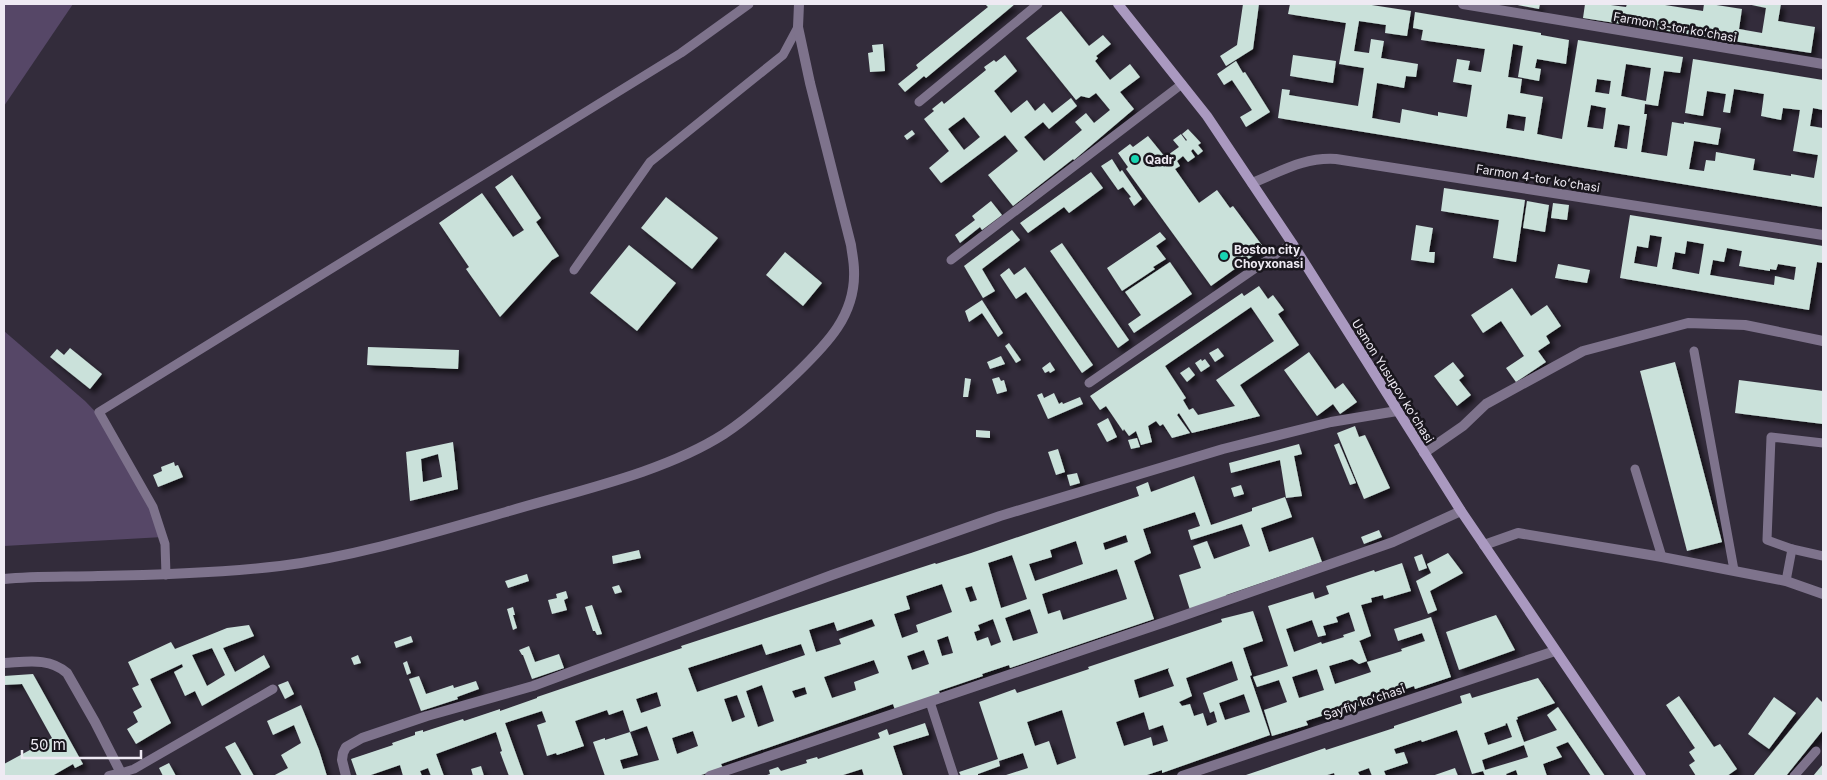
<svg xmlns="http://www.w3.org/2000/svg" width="1827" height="780" viewBox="0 0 1827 780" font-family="Inter,sans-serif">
  <defs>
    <filter id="shadow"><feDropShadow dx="4.5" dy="4.5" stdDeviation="2.5" flood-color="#0009"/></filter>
  </defs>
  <rect width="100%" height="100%" fill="#332c3b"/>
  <!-- green -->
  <g fill="#564767">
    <polygon points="4,4 73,4 4,106"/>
    <polygon points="4,331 85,401 112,429 163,537 4,546"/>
  </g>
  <!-- building -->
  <g fill="#cae1da" fill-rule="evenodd" filter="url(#shadow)">
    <polygon points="985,4 1015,4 926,78 924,76 905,92 898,84 918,68 916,65 988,7"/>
    <polygon points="1243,4 1259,4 1253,49 1226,66 1220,56 1237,45"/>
    <path d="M1290,4H1365L1411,11L1407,36L1385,33L1386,25L1359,21L1354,51L1369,53L1371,39L1384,41L1381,58L1418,64L1416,77L1406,76L1404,88L1377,83L1372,118L1400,123L1402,109L1438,116V112L1467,117L1472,85L1453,82L1457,59L1470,61L1468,70L1481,72L1485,49L1421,40L1423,30L1413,28L1415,12L1541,33V35L1569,40L1566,64L1537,59L1535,68L1541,69L1539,81L1518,77L1523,46L1513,44L1508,77L1522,79L1520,93L1543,97L1537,134L1562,139L1578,40L1683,57L1680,73L1664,71L1658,106L1645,104L1644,114H1647L1641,152L1667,156L1672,122L1684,124V122L1721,128L1718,145L1694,141L1689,169L1704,171L1706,160L1715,161L1716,152L1755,159L1753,170L1791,176V174L1814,178L1818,155L1793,151L1800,110L1783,108L1781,120L1761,116L1764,94L1734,89L1730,113L1723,112L1726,94L1707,91L1703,116L1685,113L1693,59L1823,80V110L1813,108L1810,126L1823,128V207L1278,118L1282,89L1290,90L1289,95L1358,106L1364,68L1339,64L1346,23L1288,14ZM1626,64L1651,68L1646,101L1621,96ZM1597,79L1611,81L1609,94L1595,92ZM1591,105L1606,108L1603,129L1587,127ZM1508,114L1526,117L1524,131L1506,128ZM1618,124L1630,126L1627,149L1614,147Z"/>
    <polygon points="1512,4 1540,4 1539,9"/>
    <polygon points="1585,4 1603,4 1626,7 1627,4 1665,4 1665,5 1703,11 1704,4 1710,4 1742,9 1739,29 1762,33 1766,8 1747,4 1781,4 1778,21 1815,27 1811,53 1583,18"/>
    <path d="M1061,11L1089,46L1103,35L1111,44L1096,56L1098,58L1095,61L1110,80L1130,64L1140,77L1120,92L1134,109L1074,160L1073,159L1013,206L988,175L1018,151L1005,135L941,183L929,168L949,151L924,119L934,111L932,109L942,101L944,104L986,70L984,67L994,60L996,62L1005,55L1017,71L994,91L1011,113L1027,100L1035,111L1044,103L1052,113L1071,98L1077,106L1049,129L1043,122L1024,137L1044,161L1082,130L1075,122L1086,113L1094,123L1110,110L1096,93L1089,98L1081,96L1076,100L1026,38ZM964,117L980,137L964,150L948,129Z"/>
    <polygon points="883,44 885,71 870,72 868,53 873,52 872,45"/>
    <polygon points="1293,55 1336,61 1333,83 1290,76"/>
    <polygon points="1236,61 1243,73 1245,72 1270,112 1246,127 1240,117 1252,110 1232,80 1224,85 1217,74"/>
    <polygon points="1188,129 1201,143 1198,145 1203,151 1198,155 1193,149 1191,151 1195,157 1188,162 1183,156 1177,161 1180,166 1175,169 1199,203 1217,190 1230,208 1233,206 1264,248 1211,286 1126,169 1128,167 1118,153 1130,144 1133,147 1148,136 1165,157 1179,147 1173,140 1181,134 1186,141 1187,140 1182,134"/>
    <polygon points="912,130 915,134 907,140 904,136"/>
    <polygon points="1112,159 1120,172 1122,170 1142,199 1134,206 1129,198 1131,197 1123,187 1118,190 1101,166"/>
    <polygon points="1091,172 1103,188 1069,213 1064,207 1028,233 1020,223"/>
    <polygon points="512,175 541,218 536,222 559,256 552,260 500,317 466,269 469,267 439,223 482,193 513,237 524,230 495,187"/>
    <polygon points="1444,188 1525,200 1516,262 1493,258 1499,220 1441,211"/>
    <polygon points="666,197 718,238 692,269 641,228"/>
    <polygon points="991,201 1002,215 982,230 980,227 960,243 955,235 975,220 972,216"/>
    <polygon points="1527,201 1549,205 1545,232 1523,228"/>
    <polygon points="1553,203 1569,205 1567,220 1551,218"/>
    <path d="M1630,215L1823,246V263L1817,262L1809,310L1620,278ZM1650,235L1662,237L1657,267L1634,263L1637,246L1648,248ZM1687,241L1704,244L1699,274L1672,269L1675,252L1685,254ZM1727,248L1742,251L1739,266L1770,271V269L1776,270L1778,264L1796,267L1794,280L1775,276L1774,285L1710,275L1713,260L1724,262Z"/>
    <polygon points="1416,225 1433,228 1429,252 1435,252 1434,263 1411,260"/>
    <polygon points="1012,230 1020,240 982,269 995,291 983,298 964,266"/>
    <polygon points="1160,232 1166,239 1156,246 1166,259 1153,267 1155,269 1122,291 1107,268"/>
    <polygon points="1062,243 1129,340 1118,348 1050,251"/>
    <polygon points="629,245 676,283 637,331 590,293"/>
    <polygon points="785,252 822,283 803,306 766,275"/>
    <polygon points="1170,262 1192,294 1134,333 1128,324 1141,315 1125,292"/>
    <polygon points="1558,264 1590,270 1587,283 1555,278"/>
    <polygon points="1025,267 1093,365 1082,373 1026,292 1016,299 1000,275 1009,268 1014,275"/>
    <path d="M1259,286L1268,299L1273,295L1284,310L1278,314L1299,345L1240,385L1260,416L1192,433L1179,413L1177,415L1190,433L1172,438L1163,424L1160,426L1156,421L1148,426L1152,442L1141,445L1136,431L1129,436L1124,429L1123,431L1106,406L1100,410L1090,396L1242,293L1244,296ZM1251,307L1274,341L1216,380L1235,406L1198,415L1193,408L1189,410L1183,400L1186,398L1165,366Z"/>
    <polygon points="1512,288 1531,316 1547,305 1561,326 1546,336 1550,343 1538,351 1546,362 1516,382 1506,368 1524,356 1501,321 1483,333 1471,315"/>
    <polygon points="982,300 1003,333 998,337 982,313 969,322 965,311"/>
    <polygon points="1009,343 1021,360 1016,363 1005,346"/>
    <polygon points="368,347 459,350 458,369 367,365"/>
    <polygon points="70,348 102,374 90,389 50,357 57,349 64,355"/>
    <polygon points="1218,348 1224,356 1215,362 1209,353"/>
    <polygon points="1309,352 1335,389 1343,383 1357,402 1340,414 1333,404 1317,416 1284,370"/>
    <polygon points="1001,356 1005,364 990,369 987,362"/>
    <polygon points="1201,359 1202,361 1205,359 1210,366 1201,372 1195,363"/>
    <polygon points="1050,362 1055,370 1050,373 1049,371 1045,373 1042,368"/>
    <polygon points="1453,362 1464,376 1459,380 1471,395 1457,406 1434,376"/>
    <polygon points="1675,362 1722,542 1687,551 1640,371"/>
    <polygon points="1189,367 1195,375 1187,382 1180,373"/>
    <polygon points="999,377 1001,381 1004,380 1007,391 997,394 992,379"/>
    <polygon points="965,378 971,379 968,397 963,397"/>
    <polygon points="1739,380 1823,391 1823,424 1735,413"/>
    <polygon points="1042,393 1044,398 1054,393 1059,404 1062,402 1063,404 1080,397 1083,404 1048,419 1037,395"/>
    <polygon points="1108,418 1117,437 1107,442 1097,424"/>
    <polygon points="1355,426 1359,437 1365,435 1390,488 1364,499 1337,433"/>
    <polygon points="976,430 990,431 990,438 976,437"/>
    <polygon points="1137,438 1140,447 1131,449 1128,440"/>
    <path d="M453,442L458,489L410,501L406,452ZM438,454L442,477L423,482L421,459Z"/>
    <polygon points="1339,443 1356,483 1350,485 1334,445"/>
    <polygon points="1299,444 1302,454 1294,456 1302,496 1286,498 1280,460 1231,473 1229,463"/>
    <polygon points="1058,449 1065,472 1056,475 1048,452"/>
    <polygon points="174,462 175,466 178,465 183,477 158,487 153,475 162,471 161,467"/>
    <polygon points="1077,473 1080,483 1070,486 1067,475"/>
    <path d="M1194,476L1211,525L1252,511V508L1285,497L1292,517L1261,528L1269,552L1313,537L1322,562L1226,595L1227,598L1190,610L1179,575L1201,568L1193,546L1207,541L1214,559L1250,546L1242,524L1191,540L1188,530L1200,526L1195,512L1143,529L1151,553L1134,561L1154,619L1010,668L1009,665L982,674L983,676L939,691L940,695L895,710L893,704L865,714L721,764L723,768L698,776H605L593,742L605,738V740L630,732L638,755L620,760L623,769L659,760L647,726L630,732L623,710L609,715L607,710L575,721L584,746L557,755L556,753L547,756L537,725L546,722L542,711L505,723L524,776H509L500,752L502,751L496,732L436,754L444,776H431L428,768L420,771L422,776H403L400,765L368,776H357L351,759L393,745L392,743L415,735V732L423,730V732L463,719L464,721L500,709V711L537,698V697L682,648L681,646L935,563L936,564L971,553L1139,496L1136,487L1148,482L1151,492ZM1126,535L1128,542L1105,550L1103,543ZM1076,541L1083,564L1035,581L1029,564L1052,557L1050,550ZM1012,555L1027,599L1001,608L988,563ZM1117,569L1127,599L1063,620L1060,610L1048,614L1042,594ZM942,584L952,612L916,625L918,632L902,638L894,614L910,609L906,596ZM972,586L977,600L970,602L965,588ZM1030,609L1038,633L1013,641L1005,618ZM872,619L875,626L839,639L841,644L816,652L809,630L834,622L837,631ZM993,619L1001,642L991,646L988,637L977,641L974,632L980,630L978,625ZM948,636L953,653L942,656L937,640ZM762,644L766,655L801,644L805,655L697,692L688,668ZM924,650L929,664L912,670L907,656ZM874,660L879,673L854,682L856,690L832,698L824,677ZM762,685L774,721L758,727L746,691ZM805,687L807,694L795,698L792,691ZM657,692L661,706L641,713L636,699ZM737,695L745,717L732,722L724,699ZM693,731L698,746L677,754L672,738Z"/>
    <polygon points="1241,485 1244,494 1234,497 1231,488"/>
    <polygon points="1379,530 1382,537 1364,544 1361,537"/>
    <polygon points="639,550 641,558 613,564 612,556"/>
    <polygon points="1448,553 1463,573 1430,591 1437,610 1428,614 1416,581 1431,573 1427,564"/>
    <polygon points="1422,554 1427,568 1419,571 1414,557"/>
    <path d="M1402,563L1411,591L1384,599L1383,595L1371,598L1372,602L1361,605L1371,636L1359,641L1360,642L1367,661L1359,664L1352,659L1329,666L1335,684L1371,672L1367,662L1402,651L1401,649L1425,641L1422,633L1398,641L1394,629L1431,617L1451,677L1415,689L1414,686L1344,711L1343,709L1306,721L1308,725L1272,736L1264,710L1287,702L1279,680L1257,687L1253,677L1288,666L1268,606L1313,592L1315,599L1329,594L1326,586L1374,570L1375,572ZM1349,612L1355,631L1343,635L1344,637L1322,644L1321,642L1294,652L1286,629L1312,620L1318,637L1326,635L1323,626L1338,622L1336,617ZM1317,669L1324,690L1299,698L1292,677Z"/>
    <polygon points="527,574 529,581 508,588 505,581"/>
    <polygon points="619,585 622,592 615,594 612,587"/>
    <polygon points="566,591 568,598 564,600 567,610 552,614 548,600 557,598 556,594"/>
    <polygon points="592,605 602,634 597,635 595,631 593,631 585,607"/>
    <polygon points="513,607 515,615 513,615 517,628 513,630 507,609"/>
    <path d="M1253,611L1263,641L1243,648L1252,675L1250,676L1270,735L1162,773V770L1144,776H1003L1028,768L1023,753L999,761L1000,766L978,774V776H961L959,772L998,759L979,702L1015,689L1017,693L1089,669L1088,667L1222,622L1221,619ZM1232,661L1238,680L1203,693L1210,713L1214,711L1217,722L1207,726L1203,713L1194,716L1190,704L1182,706L1179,702L1192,696L1186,678ZM1169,668L1168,670L1174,686L1139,698L1134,680ZM1244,694L1250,712L1225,720L1219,703ZM1062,710L1076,758L1057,765L1049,741L1035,746L1027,722ZM1144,712L1149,730L1163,725L1168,741L1153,746L1151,737L1124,746L1116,722Z"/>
    <polygon points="1496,615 1515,650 1459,670 1446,632"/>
    <path d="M249,625L254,636L223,648L235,672L264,655L270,667L202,706L195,691L185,696L174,672L183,667L182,664L150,679L171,723L136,744L127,729L138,722L133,712L142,707L132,688L139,685L128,662L171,642L175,649L227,628ZM212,648L225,675L207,686L192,655Z"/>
    <polygon points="411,636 413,642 396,648 394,642"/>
    <polygon points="529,646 535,662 559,654 564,668 532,679 523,655 522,655 519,650"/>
    <polygon points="358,655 361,663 354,665 351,658"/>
    <polygon points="407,661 411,673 407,675 403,663"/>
    <polygon points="33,674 83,764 75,768 73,764 52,776 4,776 4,764 52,738 22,684 4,685 4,676"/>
    <polygon points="419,676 426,694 453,685 454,688 476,681 479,689 457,697 458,699 421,711 409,679"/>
    <path d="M1538,678L1555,703L1517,717L1518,719L1516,720L1524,742L1557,730L1547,715L1558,707L1605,776H1591L1568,742L1556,747L1562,757L1543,764L1547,776H1518L1516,770L1506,774L1507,776H1485L1483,771L1472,774L1457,730L1422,742L1421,740L1394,749L1396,754L1404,752L1408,763L1384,771L1386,776H1372L1369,768L1358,772L1360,776H1335L1334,773L1324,776H1243L1325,748L1326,750L1394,728V726L1462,703L1460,696L1470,693L1472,698ZM1507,723L1512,737L1488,745L1484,733L1506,725L1505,724ZM1524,745L1528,757L1485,770L1482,760Z"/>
    <polygon points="288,681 294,694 285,699 278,685"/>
    <polygon points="1679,696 1714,747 1720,744 1737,769 1727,776 1696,776 1689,765 1695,761 1689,752 1695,748 1666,705"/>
    <polygon points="1774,697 1796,713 1769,749 1748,734"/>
    <polygon points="1817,697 1823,703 1823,730 1786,776 1753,776"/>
    <polygon points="301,705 319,750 327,776 273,776 288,768 281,755 301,743 294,725 273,735 267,721"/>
    <polygon points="925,723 929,735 893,746 903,776 864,776 862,769 840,776 764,776 770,774 769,770 778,767 781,771 807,763 806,760 817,757 818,759 880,738 878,733 887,729 889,735"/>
    <polygon points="235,742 254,776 242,776 225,747"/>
    <polygon points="169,763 176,776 163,776 159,768"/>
    <polygon points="1823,764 1823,776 1813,776"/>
    <polygon points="481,766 484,776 473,776 471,769"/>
    <polygon points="1455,768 1458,776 1432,776"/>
  </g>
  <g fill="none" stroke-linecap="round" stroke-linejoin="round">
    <!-- service -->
    <g stroke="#7e738c" stroke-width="9">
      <polyline points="919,102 1038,4"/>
      <polyline points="951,260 1182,84"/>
      <polyline points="574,270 650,162 783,55 798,27"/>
      <polyline points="1694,351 1734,570"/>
      <polyline points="1089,383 1292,243"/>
      <polyline points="1635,469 1662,557"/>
      <polyline points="1792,549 1823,556"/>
      <polyline points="166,575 165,544 153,507 99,412 681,53 749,4"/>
      <polyline points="1786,581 1792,549 1767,540 1771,437 1823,443"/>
      <polyline points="930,702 954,776"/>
      <polyline points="121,773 134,769 273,689"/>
      <polyline points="1794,776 1816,751"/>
    </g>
    <!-- minor -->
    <g stroke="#7e738c" stroke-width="10">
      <polyline points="1463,4 1823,64"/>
      <path d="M1252,183C1282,171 1304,157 1336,159L1823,235"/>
      <polyline points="1424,453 1463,426 1486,404 1583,351 1688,323 1745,325 1823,341"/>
      <polyline points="1484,545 1518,533 1662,557 1786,581 1823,594"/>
      <path d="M4,579C35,576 66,577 98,576C158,575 220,573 280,566C357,556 432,533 506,512C576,491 663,473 724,434C750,417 774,395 796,374C827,344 856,315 854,270C854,262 852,253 851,245L810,83L798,27L799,4"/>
      <path d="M4,663C26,662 49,657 67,673L95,722L121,773"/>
      <polyline points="109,776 121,773 123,776"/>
      <polyline points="346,776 342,760 343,753 346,747 362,738 427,716 533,686 832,575 1000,516 1223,449 1331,422 1397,411"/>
      <polyline points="710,776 1168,621 1393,542 1461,511"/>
      <polyline points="1182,776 1555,651"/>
    </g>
    <!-- secondary -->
    <polyline stroke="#aa99c0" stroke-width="10" points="1118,4 1207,116 1292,243 1461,511 1641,776"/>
  </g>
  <!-- markers -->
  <g fill="#18d5b2" stroke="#19161d" stroke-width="2">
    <circle cx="1135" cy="159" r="5"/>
    <circle cx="1224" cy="256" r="5"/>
  </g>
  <g text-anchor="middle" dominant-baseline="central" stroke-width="5" stroke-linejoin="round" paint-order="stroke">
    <!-- street labels -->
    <g font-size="12" fill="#eeeaf3" stroke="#19161d">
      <text transform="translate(1675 27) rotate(10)">Farmon 3-tor koʻchasi</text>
      <text transform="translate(1538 178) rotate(9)">Farmon 4-tor koʻchasi</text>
      <text transform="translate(1393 381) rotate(58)">Usmon Yusupov ko'chasi</text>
      <text transform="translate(1364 702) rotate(-19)">Sayfiy koʻchasi</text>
    </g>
    <!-- poi labels -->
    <g font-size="12" font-weight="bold" fill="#eeeaf3" stroke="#19161d" text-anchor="start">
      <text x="1145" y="159">Qadr</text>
      <text x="1234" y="249">Boston city<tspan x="1234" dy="14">Choyxonasi</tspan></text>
    </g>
  </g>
  <!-- border -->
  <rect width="1827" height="780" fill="none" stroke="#eeeaf3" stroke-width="10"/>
  <!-- scale -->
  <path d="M22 750v8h119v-8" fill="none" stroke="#eeeaf3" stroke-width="2.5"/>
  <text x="30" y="750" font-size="15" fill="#eeeaf3" stroke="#19161d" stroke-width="4" paint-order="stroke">50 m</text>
</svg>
